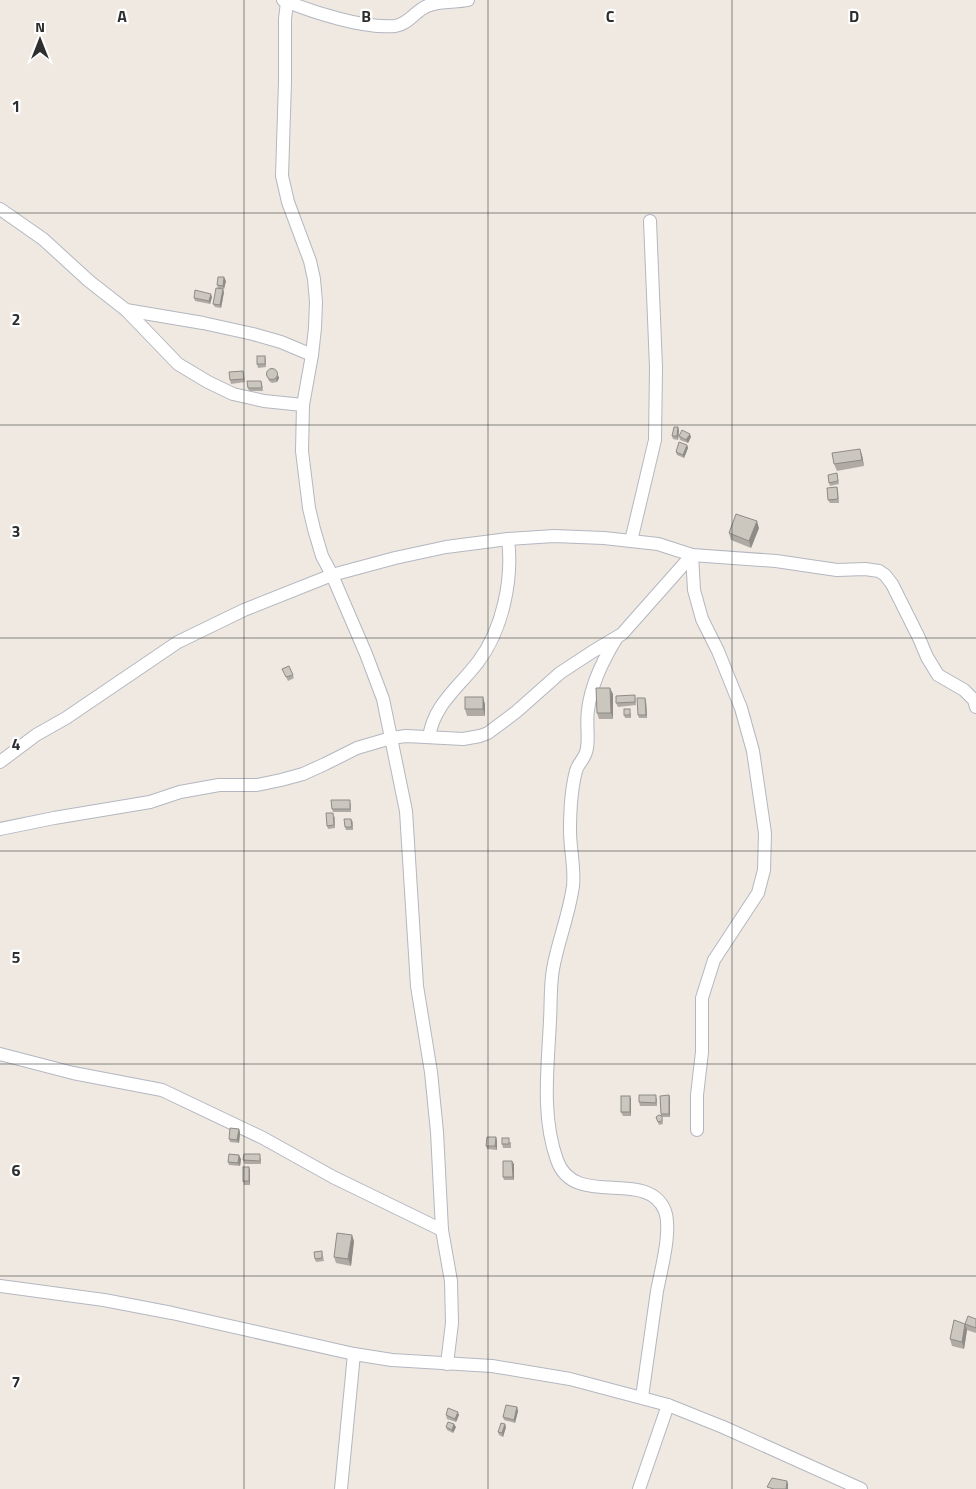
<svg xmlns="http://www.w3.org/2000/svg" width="976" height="1489" viewBox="0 0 976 1489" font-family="'Titillium Web',sans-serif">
  <rect width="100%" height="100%" fill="#efe9e1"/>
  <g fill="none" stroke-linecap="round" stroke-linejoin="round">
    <!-- street casing -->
    <g stroke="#b4b7c1" stroke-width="14">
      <g id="street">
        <path d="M283,0C312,12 364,29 395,26C409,24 415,11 427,6C441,0 455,3 468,0"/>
        <polyline points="287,2 285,19 285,82 282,176 288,202 310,261 314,279 316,302 315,328 312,355 303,405 302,451 309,508 314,529 322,556 332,575 366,654 383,699 406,811 417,986 431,1072 437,1132 442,1230 451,1281 452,1323 447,1364"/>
        <polyline points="0,209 43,239 89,281 126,310 203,323 253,334 281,342 312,355"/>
        <polyline points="126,310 178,364 208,382 233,394 264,401 303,405"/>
        <polyline points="631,541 655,440 656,367 650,221"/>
        <polyline points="692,555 694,590 702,619 718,651 741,708 753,751 765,833 764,870 758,893 714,960 702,998 702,1052 697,1095 697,1130"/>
        <path d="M616,639C603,660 591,685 588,710C586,723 589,736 587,748C586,758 578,763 576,771C571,790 570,811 570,831C570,849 575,868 573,886C569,915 558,941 553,969C550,986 551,1004 550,1020C548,1066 541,1116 557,1160C574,1210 648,1167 665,1211C672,1231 661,1270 657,1291C652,1326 647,1362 642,1397"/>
        <path d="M429,737C434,704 459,687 478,662C503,629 513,579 508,539"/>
        <polyline points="0,762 36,735 66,718 178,642 244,610 332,575 395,558 446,547 508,539 554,536 604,538 658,544 692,555 776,561 837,570 865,569 879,571 885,575 892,584 919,638 927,657 938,675 964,690 974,700 976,707"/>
        <polyline points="0,829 54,818 150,802 180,792 219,785 257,785 281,780 303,774 325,764 357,748 391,738 406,736 463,739 480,736 488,733 516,712 560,673 592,652 622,634 692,555"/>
        <polyline points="0,1054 73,1073 162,1090 263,1138 333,1177 442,1230"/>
        <polyline points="0,1286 104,1300 172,1313 354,1354 392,1360 492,1366 570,1379 668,1405 723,1427 861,1489"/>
        <polyline points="341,1489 354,1354"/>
        <polyline points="639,1489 668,1405"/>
      </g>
    </g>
    <!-- street -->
    <use href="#street" stroke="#fff" stroke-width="12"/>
  </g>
  <!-- wall -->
  <g fill="#afaba4">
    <polygon points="226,281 224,289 218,288 217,285"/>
    <polygon points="224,292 221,308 215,307 213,304"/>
    <polygon points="212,297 210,304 195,301 194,298"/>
    <polygon points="265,356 266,359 266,367 258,368 257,364"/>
    <polygon points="243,371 245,382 231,384 230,380"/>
    <polygon points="276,371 279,378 277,382 272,383 269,381 266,374"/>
    <polygon points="261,381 262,384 263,391 249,391 248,388"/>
    <polygon points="678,427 679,431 678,440 673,439 672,436"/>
    <polygon points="679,436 691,437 688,443 680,440"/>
    <polygon points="687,445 688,448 684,458 677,455 676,452"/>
    <polygon points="862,455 864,466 837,471 834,464"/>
    <polygon points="837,473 839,484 830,486 829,483"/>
    <polygon points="837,487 838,490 839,503 830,503 828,500"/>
    <polygon points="759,528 751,548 731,540 729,533"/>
    <polygon points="289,666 294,678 288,681 282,669"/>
    <polygon points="613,694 613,719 599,719 597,713"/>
    <polygon points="635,695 636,705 618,707 616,703"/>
    <polygon points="646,701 647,718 639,718 638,715"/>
    <polygon points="485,704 485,716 467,716 465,709"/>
    <polygon points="631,713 631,718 625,718 624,715"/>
    <polygon points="351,803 351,812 333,812 332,809"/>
    <polygon points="335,816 335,828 328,829 327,826"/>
    <polygon points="351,819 353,822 353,830 346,830 345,827"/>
    <polygon points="669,1095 670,1098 670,1117 662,1117 663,1124 659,1125 656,1117 661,1116 661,1114"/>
    <polygon points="657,1098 657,1106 640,1106 639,1102"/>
    <polygon points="631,1099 631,1116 623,1116 621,1112"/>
    <polygon points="239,1129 240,1133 239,1143 230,1142 229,1139"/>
    <polygon points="496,1137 497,1141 497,1150 487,1149 486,1146"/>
    <polygon points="511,1142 511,1148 503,1148 502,1144"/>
    <polygon points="261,1158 261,1164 245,1164 243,1160"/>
    <polygon points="241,1159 240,1166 229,1165 228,1162"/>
    <polygon points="514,1164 514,1180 504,1180 503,1177"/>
    <polygon points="250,1170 250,1185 244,1185 243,1181"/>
    <polygon points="354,1241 351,1266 336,1263 334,1257"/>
    <polygon points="322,1251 324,1261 316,1262 315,1259"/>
    <polygon points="976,1319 976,1333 967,1330 964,1349 952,1346 950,1339 965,1324"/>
    <polygon points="517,1407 518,1411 515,1423 504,1420 503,1417"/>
    <polygon points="446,1415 459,1415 456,1422 447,1419"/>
    <polygon points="446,1427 456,1427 453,1433 447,1430"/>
    <polygon points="506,1427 503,1437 499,1435 498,1432"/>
  </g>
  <!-- shaded-wall -->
  <g fill="#8e8b86">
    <polygon points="224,277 226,281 224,289 223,286"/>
    <polygon points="223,289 224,292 221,308 220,305"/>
    <polygon points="211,294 212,297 210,304 209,301"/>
    <polygon points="278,375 279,378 277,382 276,379"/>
    <polygon points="678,427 679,431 678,440 677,436"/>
    <polygon points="690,434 691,437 688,443 686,440"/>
    <polygon points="687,445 688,448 684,458 683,455"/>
    <polygon points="860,449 862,455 864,466 862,460"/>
    <polygon points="757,521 759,528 751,548 749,541"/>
    <polygon points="610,688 613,694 613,719 611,713"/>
    <polygon points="483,697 485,704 485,716 483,709"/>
    <polygon points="645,698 646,701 647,718 646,715"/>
    <polygon points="669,1095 670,1098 670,1117 669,1114"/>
    <polygon points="630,1096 631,1099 631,1116 630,1112"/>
    <polygon points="239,1129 240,1133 239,1143 237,1140"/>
    <polygon points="496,1137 497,1141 497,1150 495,1146"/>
    <polygon points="239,1155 241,1159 240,1166 238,1163"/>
    <polygon points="512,1161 514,1164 514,1180 513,1177"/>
    <polygon points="249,1167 250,1170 250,1185 249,1181"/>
    <polygon points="352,1235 354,1241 351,1266 348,1259"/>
    <polygon points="965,1324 967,1330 964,1349 962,1342"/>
    <polygon points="517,1407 518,1411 515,1423 514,1420"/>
    <polygon points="458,1412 459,1415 456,1422 455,1419"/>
    <polygon points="454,1424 456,1427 453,1433 452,1430"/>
    <polygon points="505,1424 506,1427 503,1437 502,1433"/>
    <polygon points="787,1481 788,1484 788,1489 786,1489"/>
  </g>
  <!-- building -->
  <g fill="#cbc7bf" stroke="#8e8b86">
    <polygon points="218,277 224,277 223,286 217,285"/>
    <polygon points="216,288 223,289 220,305 213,304"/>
    <polygon points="195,290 211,294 209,301 194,298"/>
    <rect x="257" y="356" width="8" height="8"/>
    <circle cx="272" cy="374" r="5.5"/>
    <polygon points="243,371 244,379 230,380 229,372"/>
    <polygon points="247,381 261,381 262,388 248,388"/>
    <polygon points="674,427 678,427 677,436 672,436"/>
    <polygon points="682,430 690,434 686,440 679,436"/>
    <polygon points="679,442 687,445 683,455 676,452"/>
    <polygon points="860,449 862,460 834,464 832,453"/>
    <polygon points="837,473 838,481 829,483 828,475"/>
    <polygon points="837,487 838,499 828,500 827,488"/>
    <polygon points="736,514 757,521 749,541 729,533"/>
    <polygon points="289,666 293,675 286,677 282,669"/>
    <polygon points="596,688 610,688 611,713 597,713"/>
    <polygon points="635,695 635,702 616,703 616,696"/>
    <rect x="465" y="697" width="18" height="12"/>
    <polygon points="637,698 645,698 646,715 638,715"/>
    <rect x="624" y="709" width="6" height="6"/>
    <polygon points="331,800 350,800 350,809 332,809"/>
    <polygon points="326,813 333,813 334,825 327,826"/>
    <polygon points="344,819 351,819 352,827 345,827"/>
    <polygon points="639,1095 656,1095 656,1103 639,1102"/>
    <polygon points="669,1095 669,1114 661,1114 660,1096"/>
    <rect x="621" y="1096" width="9" height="16"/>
    <polygon points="659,1115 662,1116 662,1121 658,1122 656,1117"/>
    <polygon points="230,1128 239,1129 237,1140 229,1139"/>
    <polygon points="487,1137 496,1137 495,1146 486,1146"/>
    <rect x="502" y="1138" width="7" height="6"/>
    <polygon points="229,1154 239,1155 238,1163 228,1162"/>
    <polygon points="244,1154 260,1154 260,1161 243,1160"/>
    <polygon points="503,1161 512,1161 513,1177 503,1177"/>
    <rect x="243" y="1167" width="6" height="14"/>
    <polygon points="337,1233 352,1235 348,1259 334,1257"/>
    <polygon points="322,1251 322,1258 315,1259 314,1252"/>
    <polygon points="968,1316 976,1319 976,1328 965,1324 962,1342 950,1339 954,1320 965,1324"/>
    <polygon points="506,1405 517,1407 514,1420 503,1417"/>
    <polygon points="448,1408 458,1412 455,1419 446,1415"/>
    <polygon points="448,1422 454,1424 452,1430 446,1427"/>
    <polygon points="501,1423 505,1424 502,1433 498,1432"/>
    <polygon points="772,1478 787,1481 786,1489 774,1489 767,1487"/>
  </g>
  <!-- grid -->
  <path fill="none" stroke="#2e2e2e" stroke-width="1" stroke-opacity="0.55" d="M244,0V1489M488,0V1489M732,0V1489M0,213H976M0,425H976M0,638H976M0,851H976M0,1064H976M0,1276H976"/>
  <g font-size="16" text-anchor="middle" font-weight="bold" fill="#2e2e2e" stroke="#fff" stroke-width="4.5" stroke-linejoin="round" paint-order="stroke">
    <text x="122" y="22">A</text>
    <text x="366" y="22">B</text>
    <text x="610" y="22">C</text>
    <text x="854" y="22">D</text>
    <text x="16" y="112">1</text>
    <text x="16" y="325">2</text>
    <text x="16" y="537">3</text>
    <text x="16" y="750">4</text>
    <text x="16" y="963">5</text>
    <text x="16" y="1176">6</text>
    <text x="16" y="1388">7</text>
  </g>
  <!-- north arrow -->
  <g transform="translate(40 40)" stroke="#ffffff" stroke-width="4" paint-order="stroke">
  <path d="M0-4L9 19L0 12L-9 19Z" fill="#2e2e2e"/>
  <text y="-8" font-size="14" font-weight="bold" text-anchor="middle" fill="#2e2e2e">N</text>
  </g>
</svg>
